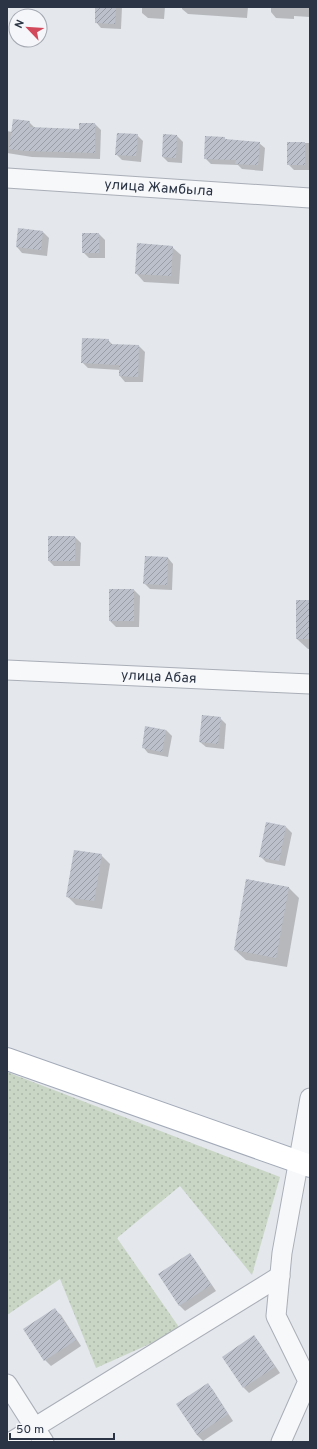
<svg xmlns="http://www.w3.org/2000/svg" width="317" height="1449" viewBox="0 0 317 1449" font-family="Overpass,sans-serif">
  <defs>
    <pattern id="grass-dots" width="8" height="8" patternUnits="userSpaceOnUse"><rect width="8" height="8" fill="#c9d6c5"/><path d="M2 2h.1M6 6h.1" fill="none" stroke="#adb8ab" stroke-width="1.8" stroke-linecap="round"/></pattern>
    <pattern id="building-hatch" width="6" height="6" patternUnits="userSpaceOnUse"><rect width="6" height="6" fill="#bbc0ca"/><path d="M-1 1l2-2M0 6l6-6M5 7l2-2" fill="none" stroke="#989da6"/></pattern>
  </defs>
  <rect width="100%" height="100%" fill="#e4e7ec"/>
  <!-- grass -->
  <polygon fill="url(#grass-dots)" points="7,1072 280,1177 252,1275 180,1186 117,1238 181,1330 96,1368 60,1279 7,1315"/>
  <!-- shadow -->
  <g fill="#0003">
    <polygon points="96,7 122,7 121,29 101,28 96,22"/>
    <polygon points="142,7 165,7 164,19 148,18 142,13"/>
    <polygon points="182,7 248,7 247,18 188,14 182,9"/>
    <polygon points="271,7 310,7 310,17 294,16 294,19 276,18 271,12"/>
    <polygon points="29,122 35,128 80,130 95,124 101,130 100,159 32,157 7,153 7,131 12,132"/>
    <polygon points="137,135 143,141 141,162 122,160 116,154"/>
    <polygon points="164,135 177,136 183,142 182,163 168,162 163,157"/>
    <polygon points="224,138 227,140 259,143 265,148 263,171 242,169 238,165 211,164 205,158"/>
    <polygon points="288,143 310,143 310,170 294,170 288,164"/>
    <polygon points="43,232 49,238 47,256 22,253 17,247"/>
    <polygon points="99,234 105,240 105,258 89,258 83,252"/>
    <polygon points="172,247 181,255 179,284 144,282 136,273"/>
    <polygon points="108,340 113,345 139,346 145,352 143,382 125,382 120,376 120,370 88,368 82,362"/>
    <polygon points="75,537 81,543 80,566 54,566 49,561"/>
    <polygon points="168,558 173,564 172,590 150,589 144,583"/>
    <polygon points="134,590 140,596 139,627 116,627 110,621"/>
    <polygon points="310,601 310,649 308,649 297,639"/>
    <polygon points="220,718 226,724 224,749 206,747 200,742"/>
    <polygon points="166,730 172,736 168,757 148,753 143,747"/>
    <polygon points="286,827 292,833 285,866 266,862 260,856"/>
    <polygon points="101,855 110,864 102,909 76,905 67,896"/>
    <polygon points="288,887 299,898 287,967 246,960 235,950"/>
    <polygon points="190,1254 195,1260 216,1291 185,1311 179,1305"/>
    <polygon points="55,1310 61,1315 81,1346 51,1366 45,1360 25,1330"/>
    <polygon points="254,1337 259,1342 280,1373 249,1393 244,1388"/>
    <polygon points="208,1384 213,1390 233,1421 203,1441 197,1435 177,1404"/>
  </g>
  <!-- building -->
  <g fill="url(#building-hatch)">
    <polygon points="95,7 116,7 115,24 95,23"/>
    <polygon points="13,119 30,121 29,127 79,129 79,123 95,123 95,153 26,151 9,149"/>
    <polygon points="117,133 138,134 136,156 115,155"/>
    <polygon points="163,134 177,135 176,158 162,157"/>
    <polygon points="205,136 225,137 225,139 260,142 258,165 235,164 236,160 204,159"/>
    <rect x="287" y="142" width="18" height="23"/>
    <polygon points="18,228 43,231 41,250 16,247"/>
    <rect x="82" y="233" width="17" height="20"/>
    <polygon points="137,243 173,246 171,276 135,274"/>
    <polygon points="82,338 109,339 109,344 139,345 138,377 119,376 119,365 81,363"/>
    <rect x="48" y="536" width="27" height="25"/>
    <polygon points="145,556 168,557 167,585 143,584"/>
    <rect x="109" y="589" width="25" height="32"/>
    <rect x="296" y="600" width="14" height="39"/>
    <polygon points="202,715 221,717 218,744 199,742"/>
    <polygon points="145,726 166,730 162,752 142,748"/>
    <polygon points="266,822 286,826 279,861 259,857"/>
    <polygon points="74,850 102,854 94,901 66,897"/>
    <polygon points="246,879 289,887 276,958 234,950"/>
    <polygon points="190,1253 211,1285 179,1306 158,1274"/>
    <polygon points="55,1308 76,1340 44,1361 23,1329"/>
    <polygon points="254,1335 275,1367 243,1388 222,1357"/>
    <polygon points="208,1383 228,1414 197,1435 176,1404"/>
  </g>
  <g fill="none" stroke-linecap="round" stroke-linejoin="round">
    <!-- minor casing -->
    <g stroke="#a9aeb7" stroke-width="21">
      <g id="minor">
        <path id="s1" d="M7,178L310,198"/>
        <path id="s2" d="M7,670L310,684"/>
        <polyline points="7,1384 44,1442"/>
        <polyline points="11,1442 280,1276"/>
        <polyline points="281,1442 308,1381 276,1316 282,1253 310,1098"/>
      </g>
    </g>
    <!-- major casing -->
    <g stroke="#a3abb8" stroke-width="24">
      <polyline id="major" points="7,1059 310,1166"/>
    </g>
    <!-- minor -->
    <use href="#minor" stroke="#f7f8fa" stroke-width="19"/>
    <!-- major -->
    <use href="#major" stroke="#fff" stroke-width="22"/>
  </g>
  <g text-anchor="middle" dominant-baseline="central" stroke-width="4" stroke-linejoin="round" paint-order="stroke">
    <!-- street labels -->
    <g font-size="14" fill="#2b3445" stroke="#f4f6f9">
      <text stroke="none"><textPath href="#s1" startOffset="152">улица Жамбыла</textPath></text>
      <text stroke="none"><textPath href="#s2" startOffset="152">улица Абая</textPath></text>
    </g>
  </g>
  <!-- border -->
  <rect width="317" height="1449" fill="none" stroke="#2b3445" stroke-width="16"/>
  <!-- north arrow -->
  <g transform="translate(28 28) rotate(295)"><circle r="19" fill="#f4f6f9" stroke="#a4a8b1"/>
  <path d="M0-3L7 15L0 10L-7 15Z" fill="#d1495b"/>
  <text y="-6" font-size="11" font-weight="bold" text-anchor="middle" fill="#2b3445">N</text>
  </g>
  <!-- scale -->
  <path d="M10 1433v6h104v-6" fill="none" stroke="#2b3445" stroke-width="2"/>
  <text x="16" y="1433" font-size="12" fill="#2b3445" stroke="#f4f6f9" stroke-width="3" paint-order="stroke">50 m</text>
</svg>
